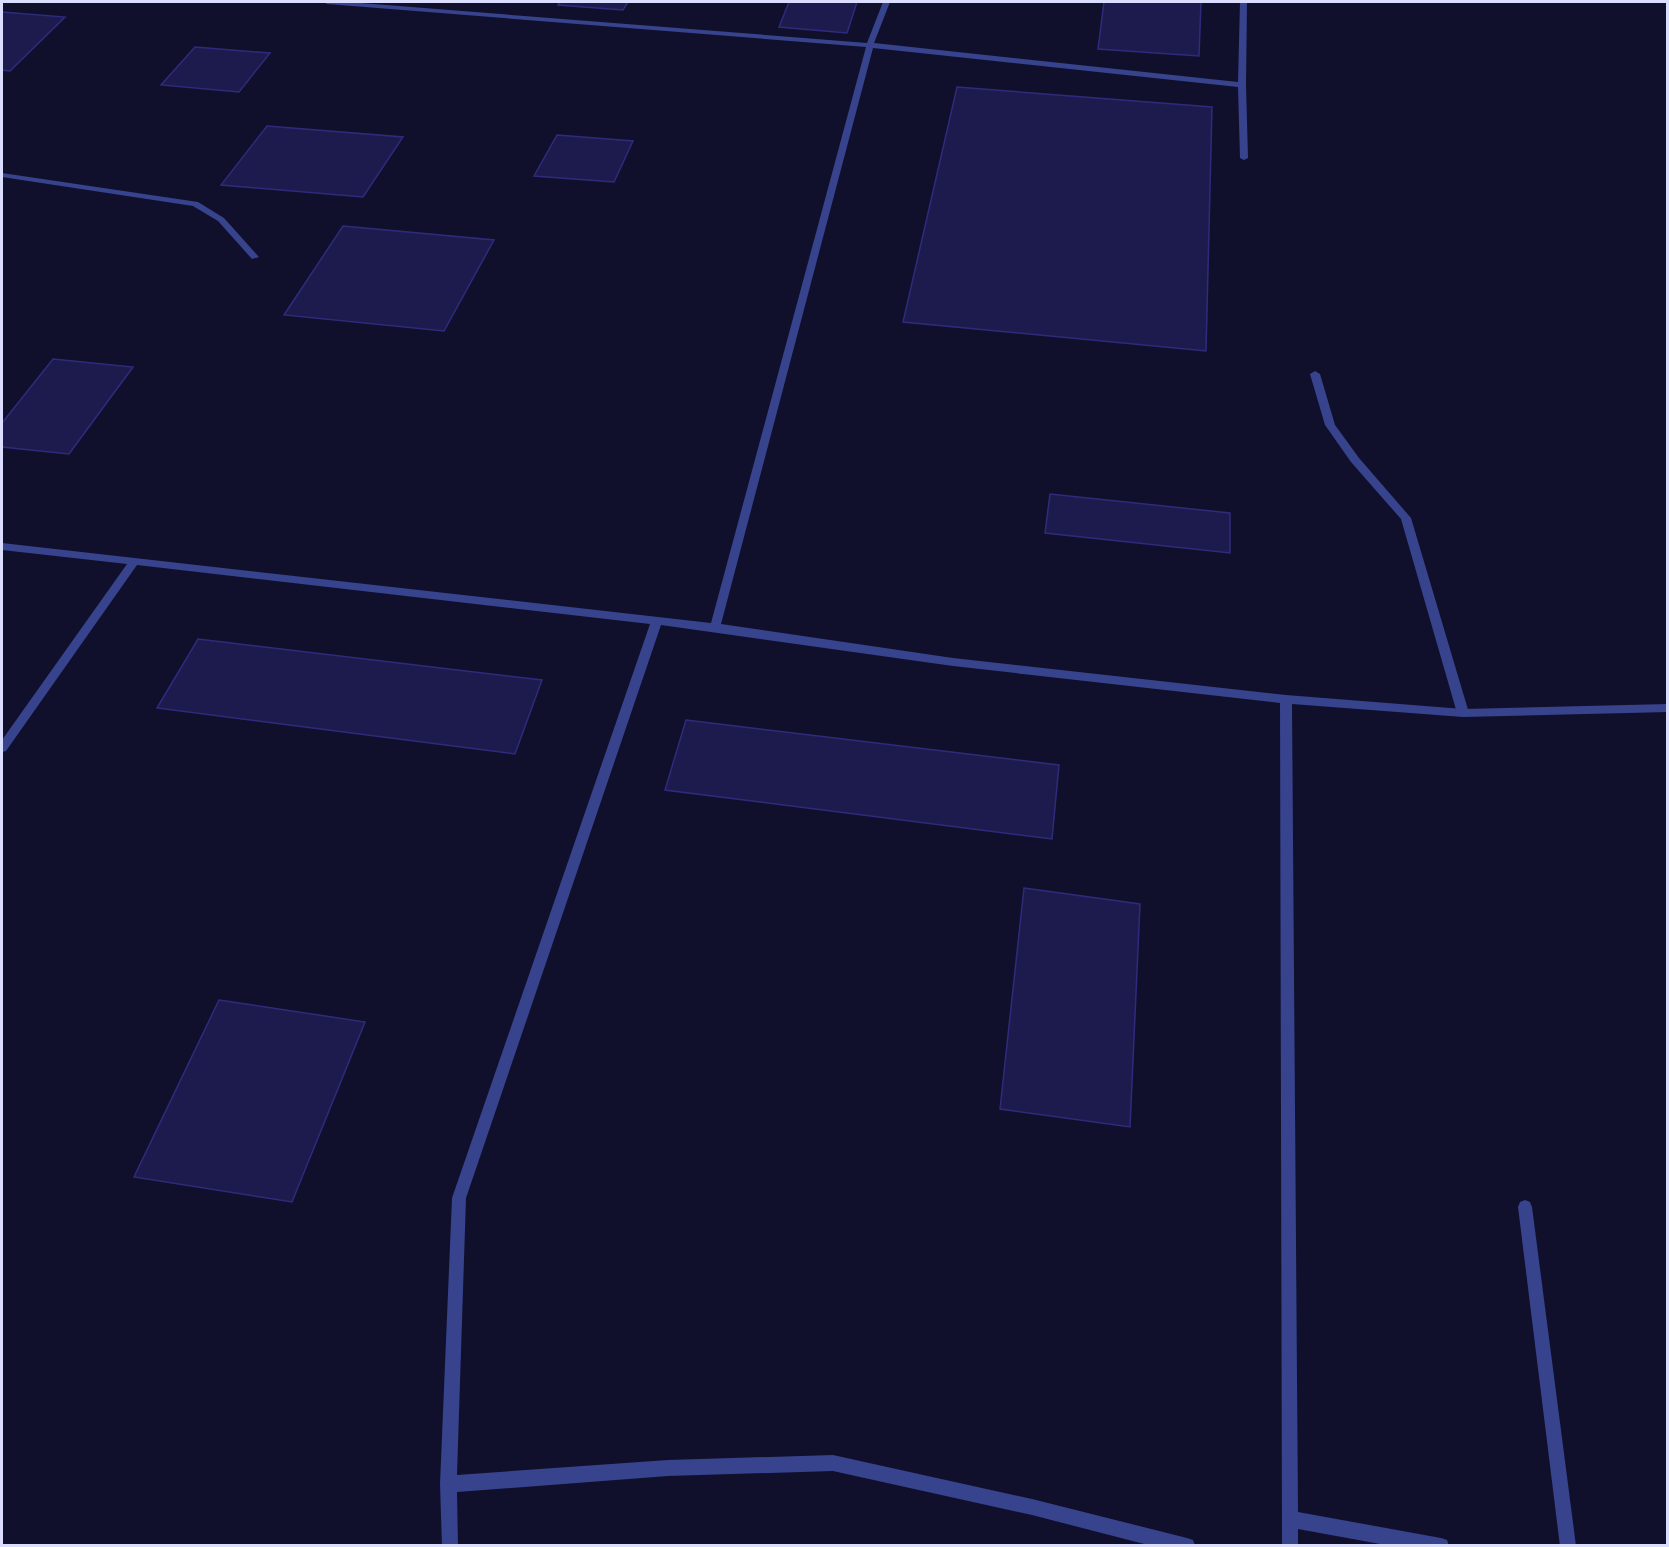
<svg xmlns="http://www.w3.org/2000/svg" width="1669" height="1547" viewBox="0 0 1669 1547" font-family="Karla,sans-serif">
  <rect width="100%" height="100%" fill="#10102c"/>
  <!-- building -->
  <g fill="#1d1b4e" stroke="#2f2b7c" stroke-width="1.5">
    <polygon points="560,2 628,2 623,10 558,5"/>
    <polygon points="789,2 857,2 847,33 779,27"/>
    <polygon points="1104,2 1201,2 1199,56 1098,49"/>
    <polygon points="2,12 65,17 10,71 2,70"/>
    <polygon points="195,47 270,53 239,92 161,85"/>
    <polygon points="957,87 1212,107 1206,351 903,322"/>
    <polygon points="267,126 403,137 363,197 221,185"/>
    <polygon points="557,135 633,141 614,182 534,176"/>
    <polygon points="343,226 494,240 444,331 284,315"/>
    <polygon points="53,359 133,367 69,454 2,447 2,423"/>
    <polygon points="1050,494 1230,513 1230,553 1045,533"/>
    <polygon points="198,639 542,680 515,754 157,708"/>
    <polygon points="686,720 1059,765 1052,839 665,790"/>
    <polygon points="1024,888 1140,904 1130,1127 1000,1109"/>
    <polygon points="219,1000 365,1022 292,1202 134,1177"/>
  </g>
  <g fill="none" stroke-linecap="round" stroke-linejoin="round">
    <!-- service -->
    <g fill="#38438e" fill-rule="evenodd">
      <polygon points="1315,371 1320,374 1335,425 1359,458 1411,518 1469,713 1467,716 1459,716 1457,713 1401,519 1351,462 1325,425 1310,374"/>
      <polygon points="1525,1200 1530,1202 1532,1207 1576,1546 1560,1546 1518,1207 1520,1202"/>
    </g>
    <!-- minor -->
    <g fill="#38438e" fill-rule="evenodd">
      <polygon points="323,2 348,2 867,43 883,2 890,2 874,43 1238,82 1240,2 1247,2 1246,85 1248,158 1244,160 1240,158 1238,87 873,48 721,624 953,658 1286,695 1463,709 1668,704 1668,712 1463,717 1292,704 1298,1512 1441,1538 1447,1540 1449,1546 1391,1546 1298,1529 1298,1546 1282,1546 1280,703 953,666 661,625 466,1198 457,1475 668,1460 833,1455 1032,1499 1187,1538 1193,1540 1195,1546 1152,1546 1032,1515 833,1471 668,1476 457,1492 458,1546 442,1546 440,1484 452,1198 650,624 137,565 6,751 2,752 2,740 127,564 2,550 2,543 711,623 866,47 327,4"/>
      <polygon points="2,173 198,202 224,218 259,257 252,259 218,221 193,206 2,177"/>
    </g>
  </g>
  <!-- border -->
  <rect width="1669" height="1547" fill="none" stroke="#dbddff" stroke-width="6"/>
</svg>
